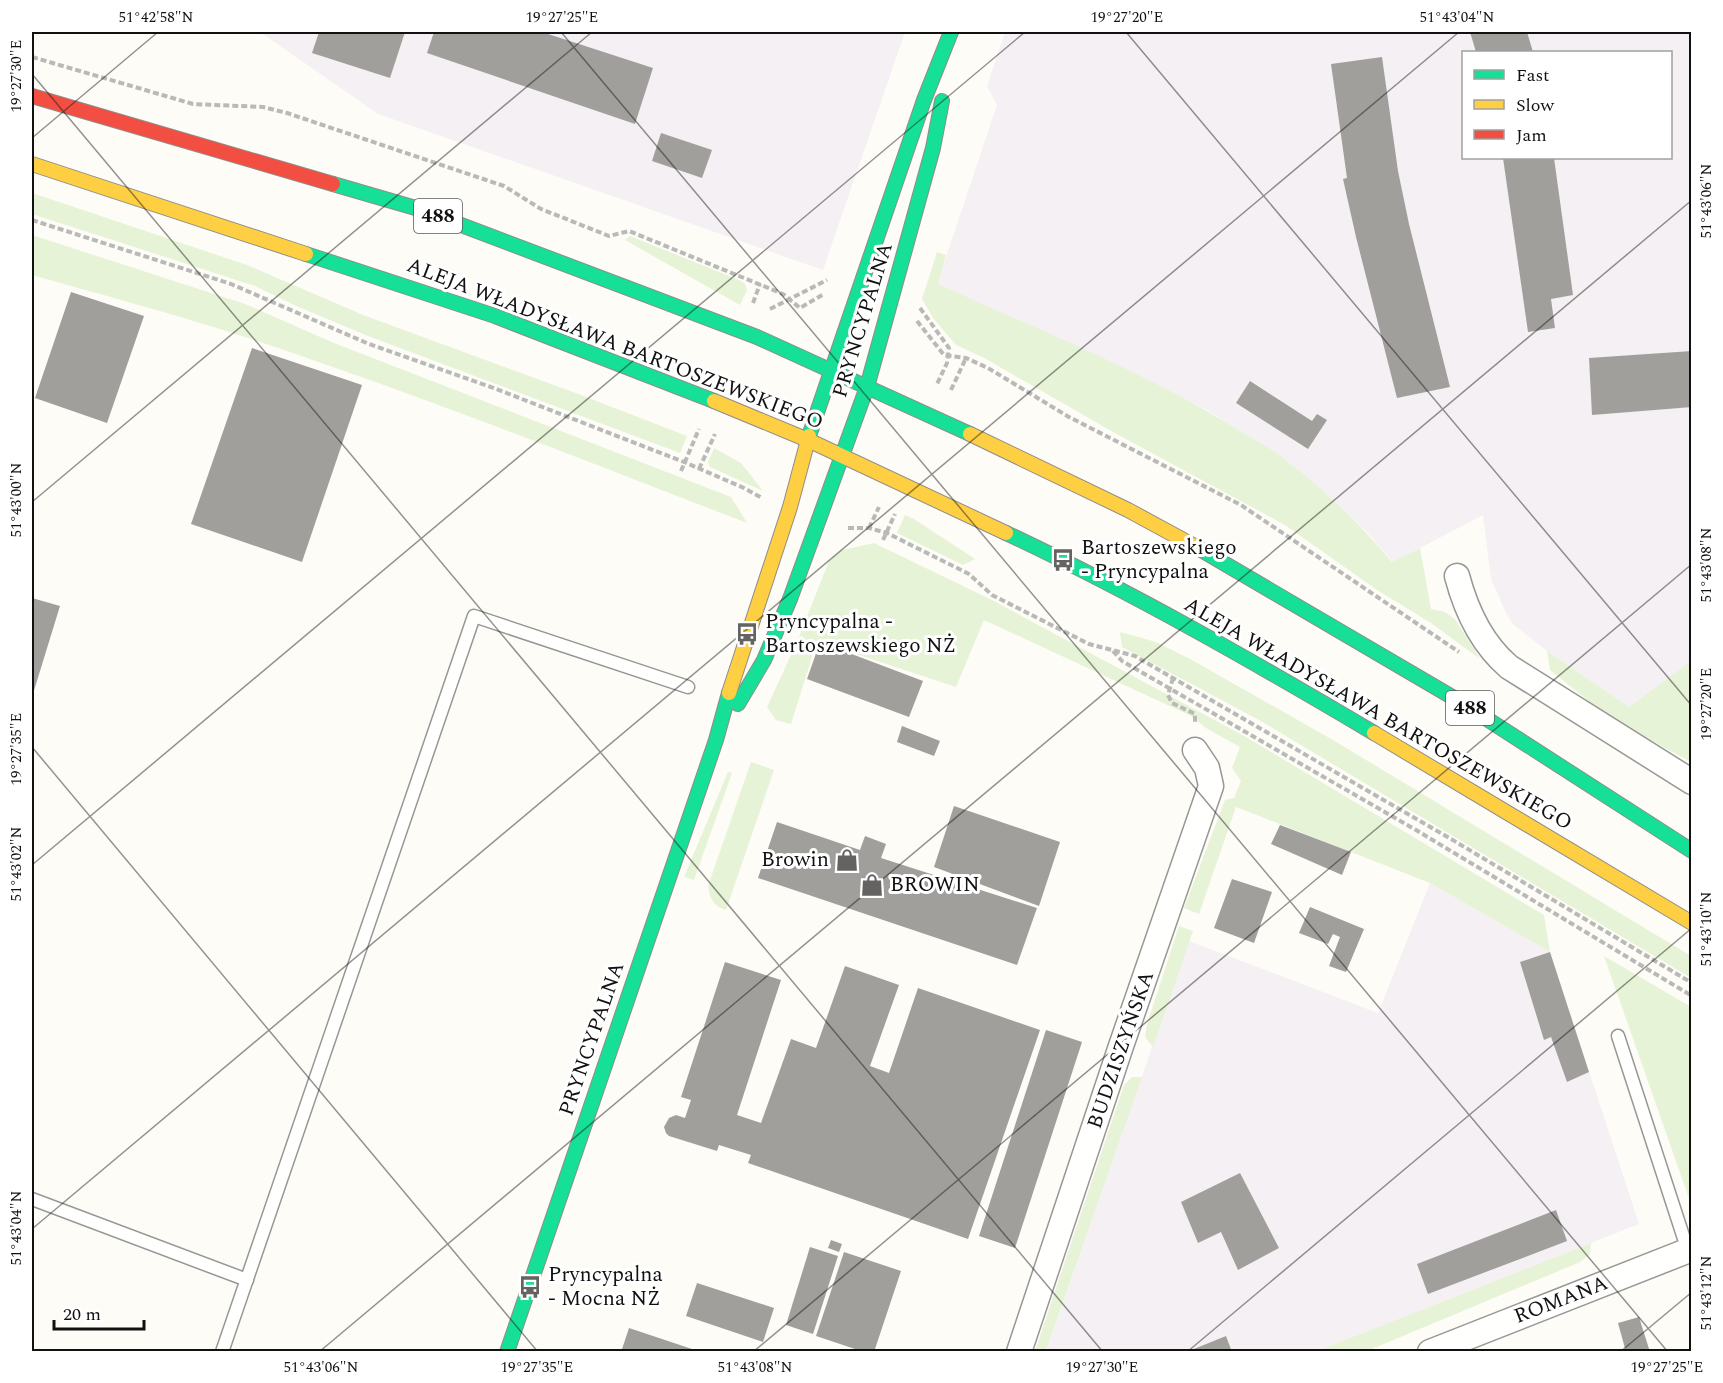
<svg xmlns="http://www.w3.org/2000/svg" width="1723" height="1383" viewBox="0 0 1723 1383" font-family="Spectral,serif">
  <rect width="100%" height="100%" fill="#fdfcf7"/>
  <!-- industrial -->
  <g fill="#f5f0f3" fill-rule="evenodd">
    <polygon points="260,32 905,32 823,270 378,114"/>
    <path d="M1005,32H1691V661L1629,707L1547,651L1513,624L1507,615L1491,579L1483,515L1393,562L1369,534L1329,496L1286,460L1207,410L1145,379L937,284L997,105L987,86ZM1464,52H1670V158H1464Z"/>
    <polygon points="1430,883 1550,952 1639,1224 1317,1351 1046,1352 1189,941 1378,1013"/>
  </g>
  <!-- green -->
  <g fill="#e7f3d7">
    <polygon points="32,193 247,265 363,315 573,392 687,436 680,453 368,336 294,305 255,286 32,214"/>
    <path d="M32,235L245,304L334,343L731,497L747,523C581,459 415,393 245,337C174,314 103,295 32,275Z"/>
    <polygon points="630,236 739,280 745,284 747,290 740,305 625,240"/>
    <path d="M937,252L946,255L938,284C1038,330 1144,371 1237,429C1254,440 1272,449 1287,461C1326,491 1361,525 1392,562L1420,548L1431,609L1445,612L1455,619L1480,659L1431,623L1377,590L1285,525L1113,432L986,359L956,345L933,318L922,299Z"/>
    <polygon points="714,448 741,463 763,491 710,467 708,462"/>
    <polygon points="905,515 914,519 975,559 963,565 897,533"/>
    <polygon points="874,543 992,600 1246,737 1544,915 1550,952 1430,883 1236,807 1199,914 1184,908 1225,800 1234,798 1241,781 1232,768 1240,747 1206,728 1191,716 984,620 956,687 817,641 791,724 776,720 767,707 797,642 829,561 842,550"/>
    <polygon points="1120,632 1156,642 1192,660 1333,740 1691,956 1691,978 1259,720 1122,647"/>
    <polygon points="1547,651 1629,707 1691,661 1691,762 1610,718 1550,670"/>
    <path d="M751,762L774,770L726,910C713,906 710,899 708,886Z"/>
    <polygon points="728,772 732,773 694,880 684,877"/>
    <polygon points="1179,926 1193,931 1153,1047 1145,1037 1147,1024"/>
    <polygon points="1604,956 1691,1007 1691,1204"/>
    <polygon points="1132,1077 1142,1077 1046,1351 1035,1351 1124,1085"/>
    <polygon points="1591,1243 1590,1254 1580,1262 1367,1351 1317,1351"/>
  </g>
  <!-- building -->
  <g fill="#a19f9c">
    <polygon points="319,32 405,32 390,78 312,53"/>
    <polygon points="434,32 542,32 653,68 635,124 427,53"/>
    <polygon points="1470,32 1527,32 1533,52 1476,52"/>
    <polygon points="1382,57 1398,171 1409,224 1450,387 1397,398 1356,237 1343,179 1347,178 1331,64"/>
    <polygon points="661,133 712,150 702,178 652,161"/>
    <polygon points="1503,158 1554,158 1573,295 1551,299 1555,328 1528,332"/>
    <polygon points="71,292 144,316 107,423 35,398"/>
    <polygon points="252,348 362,385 302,562 191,524"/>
    <polygon points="1692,351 1692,407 1592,415 1589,358"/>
    <polygon points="1250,381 1312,421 1317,414 1327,420 1308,449 1236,403"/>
    <polygon points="32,598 60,606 32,697"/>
    <polygon points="820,642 923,681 909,717 807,679"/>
    <polygon points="902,726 940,741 934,756 897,742"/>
    <polygon points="954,806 1060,842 1039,906 934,867"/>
    <polygon points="777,822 860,850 865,836 886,844 881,858 1037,908 1017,965 758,878"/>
    <polygon points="1280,825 1351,852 1342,875 1271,844"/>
    <polygon points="1232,879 1272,892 1254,943 1214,928"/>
    <polygon points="1310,907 1364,929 1346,972 1329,966 1340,937 1333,934 1328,944 1299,933"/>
    <polygon points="1550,952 1589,1072 1567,1082 1551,1037 1544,1040 1520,962"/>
    <polygon points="725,962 781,980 737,1115 761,1123 791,1039 816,1048 845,966 899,985 870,1066 889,1073 918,988 1040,1030 968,1239 748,1163 751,1155 719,1145 717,1151 669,1136 666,1133 664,1127 669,1118 676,1115 685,1118 691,1100 681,1097"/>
    <polygon points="1046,1030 1082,1042 1015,1248 979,1236"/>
    <polygon points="1240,1173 1279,1248 1238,1270 1221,1232 1198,1243 1181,1202"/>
    <polygon points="1556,1210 1567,1241 1428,1294 1417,1264"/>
    <polygon points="831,1240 842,1244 839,1252 828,1248"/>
    <polygon points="810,1247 838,1256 813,1334 786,1325"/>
    <polygon points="844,1252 901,1271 874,1352 864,1352 816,1336"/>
    <polygon points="697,1283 774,1308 763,1342 686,1316"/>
    <polygon points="1639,1317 1650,1352 1626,1352 1618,1323"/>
    <polygon points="629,1328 698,1351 698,1352 621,1352"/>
    <polygon points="1226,1336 1232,1352 1189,1352 1189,1351"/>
  </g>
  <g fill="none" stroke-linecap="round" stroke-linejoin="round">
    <!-- lane casing -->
    <g stroke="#979795" stroke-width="15">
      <g id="lane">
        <polyline points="1618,1036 1688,1251"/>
        <polyline points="32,1199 247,1280"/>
        <polyline points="222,1352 474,616 688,687"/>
      </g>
    </g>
    <!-- street casing -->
    <g stroke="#979795" stroke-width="27">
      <g id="street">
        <path d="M1457,576C1466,610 1482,644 1509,667L1692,782"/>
        <polyline points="1019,1352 1120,1049 1211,786 1207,768 1195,750"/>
        <polyline points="1430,1352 1692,1249"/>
      </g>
    </g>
    <!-- fast casing -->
    <g stroke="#8e8d8b" stroke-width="16">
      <g id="fast">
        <polyline points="333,184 419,209 757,337 970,434"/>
        <polyline points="306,254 495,316 714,401"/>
        <polyline points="809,436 924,100 951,32"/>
        <path d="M1006,533C1132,592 1254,662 1374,733"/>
        <polyline points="1198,548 1459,701 1692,851"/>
        <polyline points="738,704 764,660 790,599 867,387 933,148 942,101"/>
        <polyline points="507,1352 716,740 729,693"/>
      </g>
    </g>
    <!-- slow casing -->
    <g stroke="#8e8d8b" stroke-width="16">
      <g id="slow">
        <polyline points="32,164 306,254"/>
        <polyline points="714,401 808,440 1006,533"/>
        <polyline points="970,434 1128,510 1198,548"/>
        <polyline points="729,693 790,507 809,436"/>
        <polyline points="1374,733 1692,923"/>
      </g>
    </g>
    <!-- jam casing -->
    <g stroke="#8e8d8b" stroke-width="16">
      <polyline id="jam" points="32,96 333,184"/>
    </g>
    <!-- path -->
    <g stroke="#b9b9b8" stroke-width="4" stroke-dasharray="6 3" stroke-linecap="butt">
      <polyline points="32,57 193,104 263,107 287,113 504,186 541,209 609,236 629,231 783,294 800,308 824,294"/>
      <polyline points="32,220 231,284 369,344 491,387 684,462 744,488 762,498"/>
      <polyline points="753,303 760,284"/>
      <polyline points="920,308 949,348 947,363 937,384"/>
      <polyline points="770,309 827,280"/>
      <polyline points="917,321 944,355 966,358 988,368 1069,417 1241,505 1459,652"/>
      <polyline points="951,390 966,358"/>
      <polyline points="699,469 715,434"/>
      <polyline points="681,471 699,429"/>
      <polyline points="848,528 869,528 887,533 969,574 992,595 1089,644 1135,656 1451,839 1692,983"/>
      <polyline points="869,528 879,507"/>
      <polyline points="883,540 895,514"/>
      <polyline points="1113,651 1122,661 1416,830 1692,996"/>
      <polyline points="1173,678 1168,695 1172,703 1195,714 1195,724"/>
    </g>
    <!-- lane -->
    <use href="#lane" stroke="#fffffe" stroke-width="12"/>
    <!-- street -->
    <use href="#street" stroke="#fffffe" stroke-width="24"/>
    <!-- fast -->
    <use href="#fast" stroke="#16e098" stroke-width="14"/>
    <!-- slow -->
    <use href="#slow" stroke="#ffcf43" stroke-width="14"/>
    <!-- jam -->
    <use href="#jam" stroke="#f24e42" stroke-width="14"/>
  </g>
  <!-- ticks -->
  <path fill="none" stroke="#111" stroke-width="1.5" stroke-opacity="0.45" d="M561,32L1668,1352M1126,32L1692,706M1691,32H1692M32,74L1103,1352M32,138L158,32M32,502L592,32M32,747L538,1352M32,865L1025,32M32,1229L1459,32M319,1352L1692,200M753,1352L1692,564M1187,1352L1692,928M1620,1352L1692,1292"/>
  <!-- icons -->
  <defs>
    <g id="bus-bare" transform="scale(1.8)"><path d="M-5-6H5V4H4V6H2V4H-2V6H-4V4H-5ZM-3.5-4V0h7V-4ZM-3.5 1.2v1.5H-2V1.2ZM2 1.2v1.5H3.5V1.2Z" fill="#646362" stroke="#fff" stroke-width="2.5" paint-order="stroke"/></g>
    <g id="shop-bare" transform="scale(1.8)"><path d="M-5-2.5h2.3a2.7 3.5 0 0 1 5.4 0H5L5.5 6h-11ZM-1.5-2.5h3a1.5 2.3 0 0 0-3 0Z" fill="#646362" stroke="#fff" stroke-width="2.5" paint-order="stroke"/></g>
  </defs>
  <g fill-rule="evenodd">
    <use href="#bus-bare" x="1063" y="560"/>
    <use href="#bus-bare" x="747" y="634"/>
    <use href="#shop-bare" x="847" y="860"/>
    <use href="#shop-bare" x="872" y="885"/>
    <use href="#bus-bare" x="530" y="1287"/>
  </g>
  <g text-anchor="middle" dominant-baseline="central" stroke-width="6" stroke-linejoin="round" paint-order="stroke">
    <!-- shield labels -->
    <g fill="#fff" stroke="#585858" stroke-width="1.5">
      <rect x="414" y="199" width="48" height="34" rx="4.5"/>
      <rect x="1446" y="691" width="48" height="34" rx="4.5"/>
    </g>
    <g font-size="20" font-weight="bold" fill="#111">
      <text x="438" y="216">488</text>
      <text x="1470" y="708">488</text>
    </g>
    <!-- street labels -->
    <g font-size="21" fill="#111" stroke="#fff">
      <text transform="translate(863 320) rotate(-73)">PRYNCYPALNA</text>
      <text transform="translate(615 344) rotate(21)">ALEJA WŁADYSŁAWA BARTOSZEWSKIEGO</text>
      <text transform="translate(1378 714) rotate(30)">ALEJA WŁADYSŁAWA BARTOSZEWSKIEGO</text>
      <text transform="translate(592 1039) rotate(-71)">PRYNCYPALNA</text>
      <text transform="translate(1121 1050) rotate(-71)">BUDZISZYŃSKA</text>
      <text transform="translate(1561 1300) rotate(-21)">ROMANA</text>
    </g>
    <!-- poi labels -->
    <g font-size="21" fill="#111" stroke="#fff" text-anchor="start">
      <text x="1081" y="548">Bartoszewskiego<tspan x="1081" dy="24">- Pryncypalna</tspan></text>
      <text x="765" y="622">Pryncypalna -<tspan x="765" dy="24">Bartoszewskiego NŻ</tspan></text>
      <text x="829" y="860" text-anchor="end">Browin</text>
      <text x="890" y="885">BROWIN</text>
      <text x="548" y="1275">Pryncypalna<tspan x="548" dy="24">- Mocna NŻ</tspan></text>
    </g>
  </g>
  <!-- border -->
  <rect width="1723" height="1383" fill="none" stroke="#ffffff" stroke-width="66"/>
  <!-- legend -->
  <rect x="1462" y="51" width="210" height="108" fill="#ffffff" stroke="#a0a0a0" stroke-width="1.5"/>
  <rect x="1474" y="70" width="30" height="9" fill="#16e098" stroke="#a0a0a0" stroke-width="1.5"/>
  <text x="1516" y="81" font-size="18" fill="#111111">Fast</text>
  <rect x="1474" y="100" width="30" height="9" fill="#ffcf43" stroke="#a0a0a0" stroke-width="1.5"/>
  <text x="1516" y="111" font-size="18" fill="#111111">Slow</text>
  <rect x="1474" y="130" width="30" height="9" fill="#f24e42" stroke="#a0a0a0" stroke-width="1.5"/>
  <text x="1516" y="141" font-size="18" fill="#111111">Jam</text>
  <!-- scale -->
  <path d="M54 1320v9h90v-9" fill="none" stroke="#111111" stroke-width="3"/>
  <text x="63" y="1320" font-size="18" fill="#111111" stroke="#ffffff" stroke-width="4.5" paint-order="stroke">20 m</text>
  <rect x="33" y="33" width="1657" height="1317" fill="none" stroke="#111" stroke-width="2"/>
  <g font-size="15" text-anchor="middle" fill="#111">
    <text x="156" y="22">51°42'58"N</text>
    <text x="562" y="22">19°27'25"E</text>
    <text x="1127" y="22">19°27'20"E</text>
    <text x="1457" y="22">51°43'04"N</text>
    <text transform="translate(16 76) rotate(-90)" y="5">19°27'30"E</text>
    <text transform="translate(1706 201) rotate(-90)" y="5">51°43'06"N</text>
    <text transform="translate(16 500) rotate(-90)" y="5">51°43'00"N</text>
    <text transform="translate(1706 565) rotate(-90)" y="5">51°43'08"N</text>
    <text transform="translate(1706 704) rotate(-90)" y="5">19°27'20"E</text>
    <text transform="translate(16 749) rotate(-90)" y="5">19°27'35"E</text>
    <text transform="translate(16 864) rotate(-90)" y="5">51°43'02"N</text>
    <text transform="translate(1706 929) rotate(-90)" y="5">51°43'10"N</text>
    <text transform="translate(16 1228) rotate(-90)" y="5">51°43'04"N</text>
    <text transform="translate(1706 1293) rotate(-90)" y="5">51°43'12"N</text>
    <text x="321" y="1372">51°43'06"N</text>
    <text x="537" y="1372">19°27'35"E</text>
    <text x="755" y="1372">51°43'08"N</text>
    <text x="1102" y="1372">19°27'30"E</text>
    <text x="1667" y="1372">19°27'25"E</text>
  </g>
</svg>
